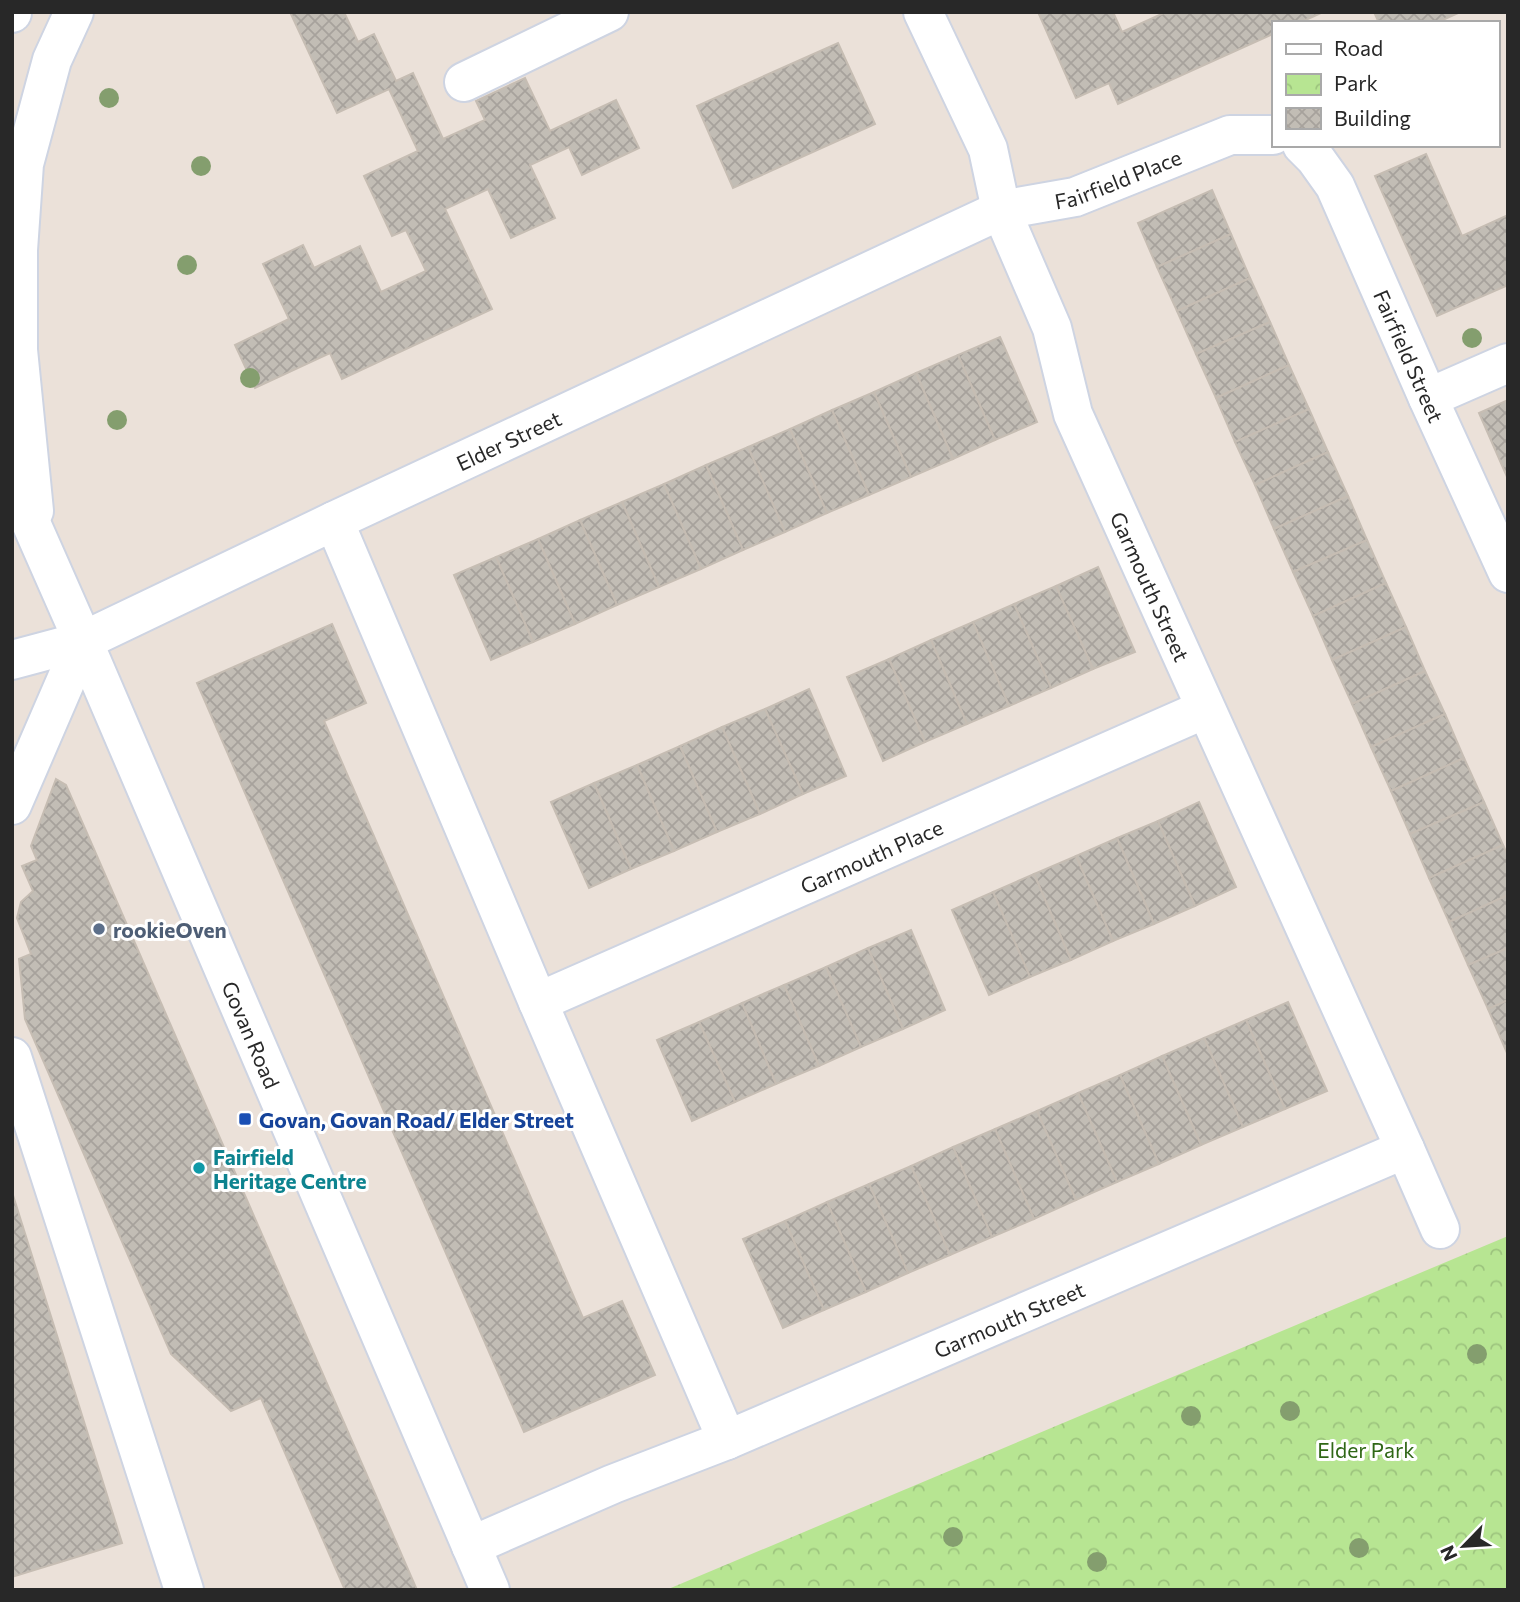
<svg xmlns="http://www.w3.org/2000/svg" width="1520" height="1602" viewBox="0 0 1520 1602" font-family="Commissioner,sans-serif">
  <defs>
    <pattern id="park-crowns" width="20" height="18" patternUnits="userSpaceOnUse" patternTransform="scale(1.75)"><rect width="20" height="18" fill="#b7e592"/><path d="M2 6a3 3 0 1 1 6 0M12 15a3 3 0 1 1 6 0" fill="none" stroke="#9dc47e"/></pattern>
    <pattern id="building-cross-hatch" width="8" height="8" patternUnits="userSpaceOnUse" patternTransform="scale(1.75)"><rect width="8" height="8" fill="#c2bdb5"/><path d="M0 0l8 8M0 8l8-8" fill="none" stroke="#a7a29c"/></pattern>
  </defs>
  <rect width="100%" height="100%" fill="#ebe1d9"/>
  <!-- park -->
  <polygon fill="url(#park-crowns)" points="1508,1236 1508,1590 666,1590"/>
  <!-- building -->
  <g fill="url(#building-cross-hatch)" stroke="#c6bdb3" stroke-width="2">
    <polygon points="290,12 344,12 358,42 374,34 396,81 413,73 443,139 485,120 476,101 525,78 550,131 616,100 639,148 582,175 569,147 530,165 555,218 511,238 488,189 445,209 492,309 342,379 330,353 255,388 235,345 289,319 263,264 303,245 314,268 360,246 381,292 426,271 406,230 392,236 364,176 418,151 389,89 337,113"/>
    <polygon points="1038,12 1113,12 1122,32 1166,12 1323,12 1299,23 1273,23 1273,34 1118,104 1109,83 1076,98"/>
    <polygon points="1374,12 1458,12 1458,13 1436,23 1379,23"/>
    <polygon points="838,43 875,124 733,188 697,106"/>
    <polygon points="1426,154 1462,236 1508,215 1508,285 1437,316 1375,176"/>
    <polygon points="1212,190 1231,234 1157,267 1138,223"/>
    <polygon points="1231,234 1250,278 1177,311 1157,267"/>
    <polygon points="1250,278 1270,322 1196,354 1177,311"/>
    <polygon points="1270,322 1289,365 1216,398 1196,354"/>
    <polygon points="1000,337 1037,422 995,440 958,355"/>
    <polygon points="958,355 995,440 953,459 916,373"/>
    <polygon points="1289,365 1309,409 1235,442 1216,398"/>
    <polygon points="916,373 953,459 911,477 874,392"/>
    <polygon points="874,392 911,477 869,495 832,410"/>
    <polygon points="1508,400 1508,479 1479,413"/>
    <polygon points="1309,409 1328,452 1255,485 1235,442"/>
    <polygon points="832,410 869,495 827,513 790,429"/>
    <polygon points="790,429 827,513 785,532 748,447"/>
    <polygon points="748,447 785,532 743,550 706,465"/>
    <polygon points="1328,452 1348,496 1274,529 1255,485"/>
    <polygon points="706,465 743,550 701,569 664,484"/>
    <polygon points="664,484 701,569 659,587 622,502"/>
    <polygon points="1348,496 1367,540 1293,572 1274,529"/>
    <polygon points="622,502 659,587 617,605 580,520"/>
    <polygon points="580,520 617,605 575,624 538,539"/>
    <polygon points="538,539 575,624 533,642 496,557"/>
    <polygon points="1367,540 1386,583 1313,616 1293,572"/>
    <polygon points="496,557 533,642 491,660 454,575"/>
    <polygon points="1098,567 1135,652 1093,669 1056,586"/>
    <polygon points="1386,583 1406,627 1332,660 1313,616"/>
    <polygon points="1056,586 1093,669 1051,688 1014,604"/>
    <polygon points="1014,604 1051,688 1009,706 973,622"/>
    <polygon points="973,622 1009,706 967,724 931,640"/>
    <polygon points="332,624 366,703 324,721 583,1318 622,1301 655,1375 524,1432 197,683"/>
    <polygon points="1406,627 1425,671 1352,704 1332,660"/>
    <polygon points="931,640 967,724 925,742 889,659"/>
    <polygon points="889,659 925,742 883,761 847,677"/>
    <polygon points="1425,671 1445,714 1371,747 1352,704"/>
    <polygon points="809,689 846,776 803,794 765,709"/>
    <polygon points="765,709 803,794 760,814 722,727"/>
    <polygon points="1445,714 1464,758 1391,791 1371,747"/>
    <polygon points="722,727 760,814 717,832 680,746"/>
    <polygon points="680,746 717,832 674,851 637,765"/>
    <polygon points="1464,758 1484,802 1410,834 1391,791"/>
    <polygon points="637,765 674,851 631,869 594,783"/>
    <polygon points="56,779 66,785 417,1590 345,1590 261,1398 231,1411 171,1354 25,1019 19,959 31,954 17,918 21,902 33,891 22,866 37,860 31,846"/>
    <polygon points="594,783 631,869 589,888 551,802"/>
    <polygon points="1199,802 1236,887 1195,906 1158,821"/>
    <polygon points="1484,802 1503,845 1429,878 1410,834"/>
    <polygon points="1158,821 1195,906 1154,924 1117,838"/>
    <polygon points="1117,838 1154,924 1113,941 1076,856"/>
    <polygon points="1503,845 1508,856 1508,895 1449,922 1429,878"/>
    <polygon points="1076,856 1113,941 1071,960 1034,874"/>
    <polygon points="1034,874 1071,960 1030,977 993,892"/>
    <polygon points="993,892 1030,977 989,995 952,910"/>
    <polygon points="1508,895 1508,948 1468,965 1449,922"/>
    <polygon points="911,930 945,1010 903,1029 868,948"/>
    <polygon points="868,948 903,1029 861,1047 826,967"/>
    <polygon points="1508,948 1508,1000 1488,1009 1468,965"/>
    <polygon points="826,967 861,1047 819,1066 784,985"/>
    <polygon points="784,985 819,1066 776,1084 742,1003"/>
    <polygon points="1508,1000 1508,1052 1507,1053 1488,1009"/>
    <polygon points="1288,1002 1327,1091 1285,1109 1246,1020"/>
    <polygon points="742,1003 776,1084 735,1102 699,1022"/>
    <polygon points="1246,1020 1285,1109 1243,1127 1204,1038"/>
    <polygon points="699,1022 735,1102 692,1121 657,1040"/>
    <polygon points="1204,1038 1243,1127 1201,1145 1162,1056"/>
    <polygon points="1162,1056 1201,1145 1159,1164 1120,1075"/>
    <polygon points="1120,1075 1159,1164 1117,1182 1078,1093"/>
    <polygon points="1078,1093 1117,1182 1076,1200 1037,1111"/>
    <polygon points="1037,1111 1076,1200 1034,1219 995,1129"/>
    <polygon points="995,1129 1034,1219 992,1237 953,1147"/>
    <polygon points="953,1147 992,1237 950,1255 911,1166"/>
    <polygon points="911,1166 950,1255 908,1273 869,1184"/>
    <polygon points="869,1184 908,1273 866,1292 827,1202"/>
    <polygon points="12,1192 122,1543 12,1577"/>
    <polygon points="827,1202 866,1292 824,1310 785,1221"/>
    <polygon points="785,1221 824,1310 783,1328 743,1239"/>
  </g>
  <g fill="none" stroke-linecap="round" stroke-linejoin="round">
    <!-- minor casing -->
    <g stroke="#ced4e2" stroke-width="42">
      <g id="minor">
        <path id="s1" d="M923,12L988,149L1001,210L1052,328L1073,414L1405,1149L1440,1229"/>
        <polyline points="12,13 12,12"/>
        <polyline points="464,82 609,12"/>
        <path id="s2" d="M1302,145L1315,158L1335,186L1428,398L1508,573"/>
        <polyline points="1428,398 1508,363"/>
        <path id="s3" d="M12,480L83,641L490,1590"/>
        <polyline points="34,511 18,350 18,250 24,164 52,60 74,12"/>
        <polyline points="334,521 538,1002 727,1440"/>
        <path id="s4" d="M12,660L83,641L334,521L1001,210L1075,197L1230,135H1273"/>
        <polyline points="12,805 83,641"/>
        <path id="s5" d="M538,1002L1205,709"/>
        <polyline points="12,1057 184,1590"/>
        <path id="s6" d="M471,1546L613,1484L727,1440L1405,1149"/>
      </g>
    </g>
    <!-- minor -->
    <use href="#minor" stroke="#fff" stroke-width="38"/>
  </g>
  <!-- trees -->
  <g fill="#849e6e">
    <circle cx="109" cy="98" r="10"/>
    <circle cx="201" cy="166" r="10"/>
    <circle cx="187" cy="265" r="10"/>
    <circle cx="1472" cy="338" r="10"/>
    <circle cx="250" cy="378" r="10"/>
    <circle cx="117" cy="420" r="10"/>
    <circle cx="1477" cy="1354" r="10"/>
    <circle cx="1290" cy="1411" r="10"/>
    <circle cx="1191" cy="1416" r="10"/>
    <circle cx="953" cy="1537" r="10"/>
    <circle cx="1359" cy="1548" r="10"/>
    <circle cx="1097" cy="1562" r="10"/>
  </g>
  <!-- markers -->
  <circle fill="#5c6f8a" stroke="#fff" stroke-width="2.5" cx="99" cy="929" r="7"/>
  <rect fill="#1a4fb4" stroke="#fff" stroke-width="2.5" x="238" y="1112" width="14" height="14" rx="3.5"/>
  <circle fill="#0f9aa8" stroke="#fff" stroke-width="2.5" cx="199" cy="1168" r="7"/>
  <g text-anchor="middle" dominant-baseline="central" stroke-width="6" stroke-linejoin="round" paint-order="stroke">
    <!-- street labels -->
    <g font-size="21" fill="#282828" stroke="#fff">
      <text stroke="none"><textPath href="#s4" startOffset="1209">Fairfield Place</textPath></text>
      <text stroke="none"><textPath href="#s2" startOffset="238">Fairfield Street</textPath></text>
      <text stroke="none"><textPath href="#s4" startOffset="544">Elder Street</textPath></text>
      <text stroke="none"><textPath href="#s1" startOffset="620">Garmouth Street</textPath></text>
      <text stroke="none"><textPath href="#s5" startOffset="364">Garmouth Place</textPath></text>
      <text stroke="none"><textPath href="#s3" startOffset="604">Govan Road</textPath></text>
      <text stroke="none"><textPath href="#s6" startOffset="584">Garmouth Street</textPath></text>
    </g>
    <!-- service labels -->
    <g font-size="21" font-weight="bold" fill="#4e5e75" stroke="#fff" text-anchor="start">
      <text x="113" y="929">rookieOven</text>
    </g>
    <!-- transit labels -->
    <g font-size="21" font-weight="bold" fill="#164399" stroke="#fff" text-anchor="start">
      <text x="259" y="1119">Govan, Govan Road/ Elder Street</text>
    </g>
    <!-- culture labels -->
    <g font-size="21" font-weight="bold" fill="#0d838f" stroke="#fff" text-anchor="start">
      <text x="213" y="1156">Fairfield<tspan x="213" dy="24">Heritage Centre</tspan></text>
    </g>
    <!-- park labels -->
    <g font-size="21" fill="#2f6716" stroke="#fff">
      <text x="1366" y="1449">Elder Park</text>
    </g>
  </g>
  <!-- border -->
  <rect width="1520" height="1602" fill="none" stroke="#282828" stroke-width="28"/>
  <!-- legend -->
  <rect x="1272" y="21" width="228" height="126" fill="#ffffff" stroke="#a9a9a9" stroke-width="2"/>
  <rect x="1286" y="44" width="35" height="10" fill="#ffffff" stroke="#a9a9a9" stroke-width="2"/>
  <text x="1334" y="56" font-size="21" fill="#282828">Road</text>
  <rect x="1286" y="74" width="35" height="21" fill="url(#park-crowns)" stroke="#a9a9a9" stroke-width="2"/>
  <text x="1334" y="91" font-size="21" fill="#282828">Park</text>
  <rect x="1286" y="108" width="35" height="21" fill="url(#building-cross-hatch)" stroke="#a9a9a9" stroke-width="2"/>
  <text x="1334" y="126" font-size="21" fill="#282828">Building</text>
  <!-- north arrow -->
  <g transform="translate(1464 1546) rotate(245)" stroke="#ffffff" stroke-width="5" paint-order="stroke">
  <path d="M0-5L12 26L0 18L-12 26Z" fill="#282828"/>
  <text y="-10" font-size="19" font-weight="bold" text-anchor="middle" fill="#282828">N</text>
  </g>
</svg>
